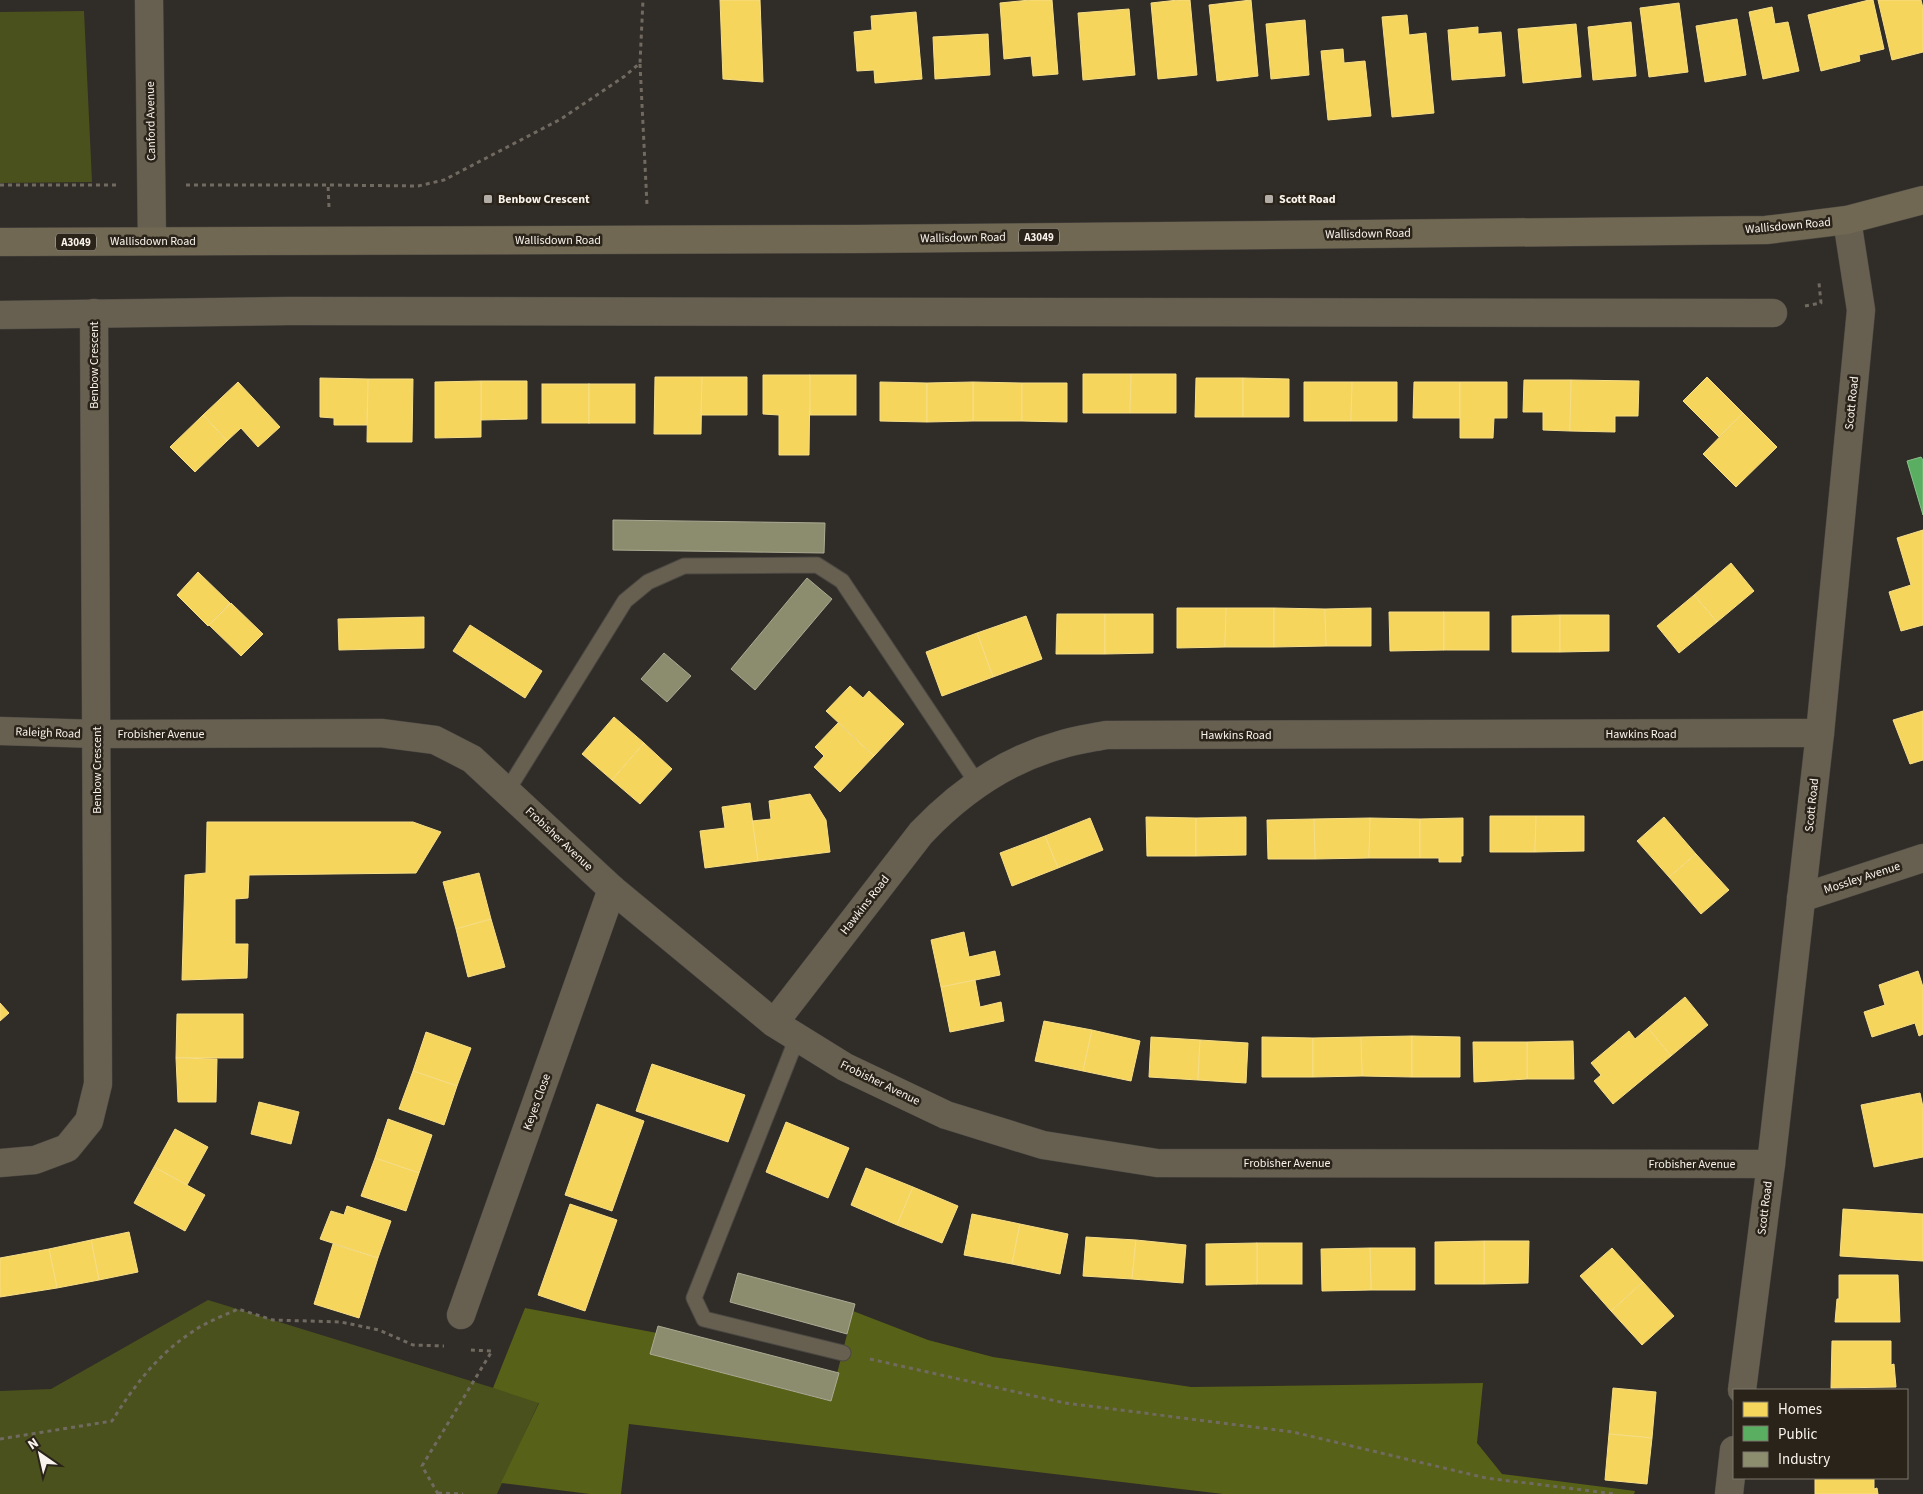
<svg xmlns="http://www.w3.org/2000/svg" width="1923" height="1494" viewBox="0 0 1923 1494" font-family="'Source Sans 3',sans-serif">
  <rect width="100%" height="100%" fill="#302c27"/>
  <!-- green -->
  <g fill="#4a511d">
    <polygon points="84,11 92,182 0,183 0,12"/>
    <polygon points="208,1300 539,1402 497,1494 0,1494 0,1391 51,1389"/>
  </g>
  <!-- forest -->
  <polygon fill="#586118" points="525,1308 657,1333 651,1354 830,1401 853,1311 928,1340 993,1357 1191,1387 1483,1383 1477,1443 1502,1474 1635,1491 1634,1494 1223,1494 629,1424 621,1494 590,1494 501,1483 539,1403 493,1388"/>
  <!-- homes -->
  <g fill="#f6d55c" stroke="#f7de87">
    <polygon points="720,0 760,0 763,82 723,79"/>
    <polygon points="1030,0 1052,0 1058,74 1033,76 1031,56 1004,59 1000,3"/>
    <polygon points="1178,0 1190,0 1197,75 1158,79 1151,3"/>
    <polygon points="1251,0 1258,76 1217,81 1209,5"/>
    <polygon points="1869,0 1873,0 1884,49 1859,55 1860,61 1821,71 1808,15"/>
    <polygon points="1878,0 1921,0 1923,8 1923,52 1892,60"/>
    <polygon points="1679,3 1688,72 1649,77 1640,8"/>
    <polygon points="1772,7 1775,24 1788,22 1799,71 1763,79 1749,12"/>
    <polygon points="1129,9 1135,75 1083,80 1078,13"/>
    <polygon points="916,12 922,79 875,83 874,70 857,71 854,32 872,30 871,16"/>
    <polygon points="1407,15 1409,35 1426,33 1434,113 1392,117 1382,17"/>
    <polygon points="1737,19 1746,75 1705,82 1696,26"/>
    <polygon points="1305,20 1309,75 1271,79 1266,24"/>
    <polygon points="1631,22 1636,76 1593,80 1588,27"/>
    <polygon points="1576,24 1581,77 1523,83 1518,29"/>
    <polygon points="1478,27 1478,34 1501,32 1505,76 1452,80 1448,30"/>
    <polygon points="988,34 990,75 935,79 933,37"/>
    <polygon points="1343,49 1344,63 1365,61 1371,116 1328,120 1321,51"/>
    <polygon points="1083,374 1131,374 1130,413 1083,413"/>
    <polygon points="1131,374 1176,374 1176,413 1130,413"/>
    <polygon points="763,375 810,375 809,455 779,455 779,415 763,414"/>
    <rect x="810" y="375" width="46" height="40"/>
    <polygon points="655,377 702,377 701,434 654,434"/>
    <polygon points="702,377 747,377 747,415 701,415"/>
    <polygon points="1707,377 1743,413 1719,437 1683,401"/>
    <polygon points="320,378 368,379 367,425 334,425 334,418 320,417"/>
    <polygon points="1196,378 1243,378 1243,417 1195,417"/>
    <polygon points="1243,378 1289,379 1289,417 1243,417"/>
    <polygon points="368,379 413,379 412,442 367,442"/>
    <polygon points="1524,380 1571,380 1570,431 1543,430 1543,412 1523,412"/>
    <polygon points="1571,380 1639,381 1638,416 1615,416 1615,432 1570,431"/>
    <polygon points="481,381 527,381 527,419 481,420"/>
    <polygon points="481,381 481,437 435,438 435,382"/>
    <polygon points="238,382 280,427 258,447 241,428 227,441 203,415"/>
    <polygon points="880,382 927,383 927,422 880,421"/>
    <polygon points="973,382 1022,383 1022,421 973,421"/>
    <polygon points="973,382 973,421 927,422 927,383"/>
    <polygon points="1304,382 1352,382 1351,421 1304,421"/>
    <polygon points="1352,382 1397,382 1397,421 1351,421"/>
    <polygon points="1414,382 1460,382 1460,418 1413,418"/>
    <polygon points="1460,382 1507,382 1507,418 1494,418 1493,438 1460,438"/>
    <polygon points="1022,383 1067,383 1067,422 1022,421"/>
    <rect x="542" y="384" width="47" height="39"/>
    <rect x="589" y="384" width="46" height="39"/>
    <polygon points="1743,413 1777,447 1736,487 1703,454"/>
    <polygon points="203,415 227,441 195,472 170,447"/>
    <polygon points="1923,530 1923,625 1901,631 1889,592 1911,585 1897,538"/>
    <polygon points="1731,563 1754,591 1717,622 1694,595"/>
    <polygon points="198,572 230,603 208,626 177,595"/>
    <polygon points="1694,595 1717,622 1679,653 1657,626"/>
    <polygon points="231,603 263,634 241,656 209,625"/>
    <polygon points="1177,608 1226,608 1225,647 1177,648"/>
    <polygon points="1226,608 1274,608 1274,647 1225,647"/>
    <polygon points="1274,608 1325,609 1326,646 1274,647"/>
    <polygon points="1371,608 1371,646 1326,646 1325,609"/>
    <polygon points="1389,612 1444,612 1444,650 1390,651"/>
    <rect x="1444" y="612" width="45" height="38"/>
    <polygon points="1057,614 1105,614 1105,654 1056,654"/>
    <polygon points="1105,614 1153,614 1153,653 1105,654"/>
    <polygon points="1560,615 1560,652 1512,652 1512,616"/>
    <polygon points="1560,615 1609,615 1609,651 1560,652"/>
    <polygon points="1026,616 1042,659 993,677 977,633"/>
    <polygon points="424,617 424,648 339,650 338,619"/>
    <polygon points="470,625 542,671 525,698 453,651"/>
    <polygon points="977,633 993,677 942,696 926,652"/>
    <polygon points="850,686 863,698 869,691 904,724 874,756 826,711"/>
    <polygon points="1923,711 1923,760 1910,764 1893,720"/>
    <polygon points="614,717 644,743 612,780 582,754"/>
    <polygon points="838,723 874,756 840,792 814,767 824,756 815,747"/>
    <polygon points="644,743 672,769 640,804 612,780"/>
    <polygon points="810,794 826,820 830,852 758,861 752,821 771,819 769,801"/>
    <polygon points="750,803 758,861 705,868 700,831 725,828 722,807"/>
    <polygon points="1490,816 1536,816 1535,852 1490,852"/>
    <polygon points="1536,816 1584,816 1584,851 1535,852"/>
    <polygon points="1146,817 1196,818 1196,856 1147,856"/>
    <polygon points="1246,817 1246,855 1196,856 1196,818"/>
    <polygon points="1664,817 1696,854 1669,877 1637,841"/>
    <polygon points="1090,818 1103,850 1058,868 1045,836"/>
    <polygon points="1370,818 1369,858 1315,859 1314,819"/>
    <polygon points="1370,818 1420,819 1420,858 1369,858"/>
    <polygon points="1463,818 1463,856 1461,856 1461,862 1439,862 1439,858 1420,858 1420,819"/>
    <polygon points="1314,819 1315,859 1268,859 1267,820"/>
    <polygon points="207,822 413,822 441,832 416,873 249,875 248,898 235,899 235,944 248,944 247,978 182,980 185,875 206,873"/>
    <polygon points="1045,836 1058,868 1012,886 1000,853"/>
    <polygon points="1696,854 1729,890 1701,914 1669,877"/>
    <polygon points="479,873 491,919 456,929 443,882"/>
    <polygon points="491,919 505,967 468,977 456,929"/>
    <polygon points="964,932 969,957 995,951 1000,975 941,987 931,940"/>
    <polygon points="1918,971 1923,987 1923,1034 1919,1036 1915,1023 1872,1037 1864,1012 1885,1005 1879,985"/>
    <polygon points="975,980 980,1007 1001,1002 1004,1021 950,1032 941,987"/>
    <polygon points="1685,997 1708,1025 1671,1056 1648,1028"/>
    <polygon points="0,1003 9,1013 0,1021"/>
    <polygon points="177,1014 243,1014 243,1058 176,1058"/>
    <polygon points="1044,1021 1092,1030 1083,1071 1035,1061"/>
    <polygon points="1648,1028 1671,1056 1613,1104 1594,1081 1601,1075 1591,1063 1629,1031 1635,1039"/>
    <polygon points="1092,1030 1140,1041 1131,1081 1083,1071"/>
    <polygon points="426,1032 471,1048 457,1086 413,1071"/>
    <polygon points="1412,1036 1412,1077 1362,1076 1361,1037"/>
    <polygon points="1412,1036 1460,1037 1460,1077 1412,1077"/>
    <polygon points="1151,1037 1200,1040 1198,1080 1149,1077"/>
    <polygon points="1262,1037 1313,1038 1313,1077 1262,1077"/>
    <polygon points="1361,1037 1362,1076 1313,1077 1313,1038"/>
    <polygon points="1200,1040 1248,1043 1246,1083 1198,1080"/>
    <polygon points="1573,1041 1574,1079 1527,1079 1527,1042"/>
    <polygon points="1473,1042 1527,1042 1527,1079 1474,1082"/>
    <polygon points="176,1058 217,1059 216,1102 178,1102"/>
    <polygon points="652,1064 745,1095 728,1142 636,1111"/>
    <polygon points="413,1071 457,1086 444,1125 399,1109"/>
    <polygon points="1920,1093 1923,1107 1923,1157 1874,1167 1861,1105"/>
    <polygon points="259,1102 299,1112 291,1144 251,1134"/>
    <polygon points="597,1104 644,1121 612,1211 565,1195"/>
    <polygon points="388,1119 432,1135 419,1173 375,1158"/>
    <polygon points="786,1122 849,1148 828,1198 766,1172"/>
    <polygon points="175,1129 208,1147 187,1185 154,1167"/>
    <polygon points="375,1158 419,1173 406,1211 361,1196"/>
    <polygon points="154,1167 205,1195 185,1231 134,1203"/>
    <polygon points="866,1168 913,1187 897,1225 851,1205"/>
    <polygon points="913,1187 958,1206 942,1243 897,1225"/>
    <polygon points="570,1204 617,1220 585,1311 538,1295"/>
    <polygon points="347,1206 391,1221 378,1258 320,1239 331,1211 344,1215"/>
    <polygon points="1843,1209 1923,1214 1923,1261 1840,1256"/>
    <polygon points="972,1214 1020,1224 1012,1264 964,1255"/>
    <polygon points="1020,1224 1068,1234 1060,1274 1012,1264"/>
    <polygon points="129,1232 138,1272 99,1280 91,1240"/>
    <polygon points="1086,1237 1136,1240 1132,1279 1083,1276"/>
    <polygon points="91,1240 99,1280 57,1288 49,1249"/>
    <polygon points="1136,1240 1186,1245 1183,1283 1132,1279"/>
    <polygon points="1484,1241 1529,1241 1528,1283 1484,1284"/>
    <polygon points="1484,1241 1484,1284 1435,1284 1435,1242"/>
    <rect x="1257" y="1243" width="45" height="41"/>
    <polygon points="1257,1243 1257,1284 1206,1285 1206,1244"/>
    <polygon points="333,1244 378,1258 359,1318 314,1304"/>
    <polygon points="1370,1248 1415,1248 1415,1290 1371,1290"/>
    <polygon points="1370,1248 1371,1290 1322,1291 1321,1249"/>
    <polygon points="1612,1248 1643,1282 1611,1311 1580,1276"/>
    <polygon points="49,1249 57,1288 0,1297 0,1258"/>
    <polygon points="1839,1275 1898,1275 1900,1322 1835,1322 1837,1299 1839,1299"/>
    <polygon points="1643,1282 1674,1316 1642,1345 1611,1311"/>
    <polygon points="1832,1341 1891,1341 1891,1365 1894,1364 1896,1387 1831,1388"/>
    <polygon points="1613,1388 1656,1392 1652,1438 1609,1434"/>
    <polygon points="1609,1434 1652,1438 1647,1484 1605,1480"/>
    <polygon points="1815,1478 1874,1478 1874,1489 1877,1488 1878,1494 1815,1494"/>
  </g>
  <!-- public -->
  <polygon fill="#5aae61" stroke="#89c38b" points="1921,457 1923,460 1923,515 1907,461"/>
  <!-- industry -->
  <g fill="#8c8c6e" stroke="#acab94">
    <polygon points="613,520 825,523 824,553 613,550"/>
    <polygon points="807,578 832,599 755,690 731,669"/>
    <polygon points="664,653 691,676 667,702 641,679"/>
    <polygon points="738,1273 855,1304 847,1334 730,1302"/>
    <polygon points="658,1326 839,1373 831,1401 650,1354"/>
  </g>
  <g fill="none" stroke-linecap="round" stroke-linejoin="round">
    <!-- service casing -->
    <g stroke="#4b4843" stroke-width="17">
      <g id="service">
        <polyline points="507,791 625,601 648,582 684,566 817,565 842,581 977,783"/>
        <polyline points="797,1038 694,1298 704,1319 843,1353"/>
      </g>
    </g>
    <!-- minor casing -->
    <g stroke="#4b4843" stroke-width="29">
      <g id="minor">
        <polyline points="149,0 152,241"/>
        <polyline points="0,315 289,311 1773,313"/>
        <polyline points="0,731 97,734 381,733 435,740 472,759 612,889 774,1023 845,1067 946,1115 1043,1145 1157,1163 1771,1164"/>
        <polyline points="1801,898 1923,858"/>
        <path d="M774,1023L921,833C960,792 1006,760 1060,745C1075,740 1091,738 1106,735L1820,733"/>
        <polyline points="0,1163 35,1160 67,1148 89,1121 98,1084 94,313"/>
        <polyline points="461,1315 612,889"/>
        <polyline points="1742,1390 1771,1164 1820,733 1861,310 1847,220"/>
        <polyline points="1729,1494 1734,1450"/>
      </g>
    </g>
    <!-- primary casing -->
    <g stroke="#4b4843" stroke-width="29">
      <polyline id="primary" points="0,242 856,239 1766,230 1847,220 1923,200"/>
    </g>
    <!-- path -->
    <g stroke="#706a60" stroke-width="3" stroke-dasharray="4 4" stroke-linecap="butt">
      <polyline points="640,64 647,205"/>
      <polyline points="0,185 118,185"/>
      <polyline points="186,185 328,185"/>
      <polyline points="329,207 328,185 418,186 444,180 561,119 625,76 640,63 643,0"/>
      <polyline points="1805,306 1821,303 1819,283"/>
      <polyline points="870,1359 1065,1403 1293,1432 1486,1478 1616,1494"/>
      <path d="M0,1439L112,1421C134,1386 157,1355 192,1332C206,1322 223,1316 238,1309L273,1320L341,1322L379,1330L413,1345L444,1346"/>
      <polyline points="438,1493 463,1494"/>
      <polyline points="438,1494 422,1466 492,1351 470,1350"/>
    </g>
    <!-- service -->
    <use href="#service" stroke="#676051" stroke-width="15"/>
    <!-- minor -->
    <use href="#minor" stroke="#676051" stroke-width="28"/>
    <!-- primary -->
    <use href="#primary" stroke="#716853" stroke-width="28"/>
  </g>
  <!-- markers -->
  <g fill="#b2ada7" stroke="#2a2319" stroke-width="2">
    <rect x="483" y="194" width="10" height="10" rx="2.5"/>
    <rect x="1264" y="194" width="10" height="10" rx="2.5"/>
  </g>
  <g text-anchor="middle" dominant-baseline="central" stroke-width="5" stroke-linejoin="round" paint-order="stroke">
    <!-- shield labels -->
    <g fill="#2a2319" stroke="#bab5ad" stroke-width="1">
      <rect x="1019" y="228.5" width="40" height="17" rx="4"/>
      <rect x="56" y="233.5" width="40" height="17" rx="4"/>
    </g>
    <g font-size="11" font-weight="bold" fill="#f8f3ec">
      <text x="1039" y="237">A3049</text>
      <text x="76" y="242">A3049</text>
    </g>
    <!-- street labels -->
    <g font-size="12" fill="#f8f3ec" stroke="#2a2319">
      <text transform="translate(151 121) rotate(-91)">Canford Avenue</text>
      <text transform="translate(1788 226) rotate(-5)">Wallisdown Road</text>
      <text transform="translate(1368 234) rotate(-1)">Wallisdown Road</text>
      <text transform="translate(963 238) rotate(-1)">Wallisdown Road</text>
      <text x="558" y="240">Wallisdown Road</text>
      <text x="153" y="241">Wallisdown Road</text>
      <text transform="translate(94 365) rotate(-90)">Benbow Crescent</text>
      <text transform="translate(1852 403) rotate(-84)">Scott Road</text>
      <text transform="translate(48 733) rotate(2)">Raleigh Road</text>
      <text x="161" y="734">Frobisher Avenue</text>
      <text x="1641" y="734">Hawkins Road</text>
      <text x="1236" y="735">Hawkins Road</text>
      <text transform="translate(97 770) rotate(-90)">Benbow Crescent</text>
      <text transform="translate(1812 805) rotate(-84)">Scott Road</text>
      <text transform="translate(559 839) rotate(43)">Frobisher Avenue</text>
      <text transform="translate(1862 878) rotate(-18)">Mossley Avenue</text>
      <text transform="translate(865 905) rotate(-52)">Hawkins Road</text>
      <text transform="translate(880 1083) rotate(26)">Frobisher Avenue</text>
      <text transform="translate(537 1102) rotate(-70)">Keyes Close</text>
      <text x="1287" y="1163">Frobisher Avenue</text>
      <text x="1692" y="1164">Frobisher Avenue</text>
      <text transform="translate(1765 1208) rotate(-83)">Scott Road</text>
    </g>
    <!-- poi labels -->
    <g font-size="12" font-weight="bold" fill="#f8f3ec" stroke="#2a2319" text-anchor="start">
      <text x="498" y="199">Benbow Crescent</text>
      <text x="1279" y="199">Scott Road</text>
    </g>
  </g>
  <!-- legend -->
  <rect x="1733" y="1389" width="175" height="90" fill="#2a2319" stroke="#7c766d"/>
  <rect x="1743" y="1402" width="25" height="15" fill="#f6d55c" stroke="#7c766d"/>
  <text x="1778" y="1414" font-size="15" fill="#f8f3ec">Homes</text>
  <rect x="1743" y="1426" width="25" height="15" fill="#5aae61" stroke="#7c766d"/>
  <text x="1778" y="1439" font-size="15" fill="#f8f3ec">Public</text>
  <rect x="1743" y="1452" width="25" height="15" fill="#8c8c6e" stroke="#7c766d"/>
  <text x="1778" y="1464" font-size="15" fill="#f8f3ec">Industry</text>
  <!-- north arrow -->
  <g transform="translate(40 1454) rotate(326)" stroke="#2a2319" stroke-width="4" paint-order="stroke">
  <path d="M0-4L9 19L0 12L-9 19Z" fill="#f8f3ec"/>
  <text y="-8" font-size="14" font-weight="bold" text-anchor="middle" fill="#f8f3ec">N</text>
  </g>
</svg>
